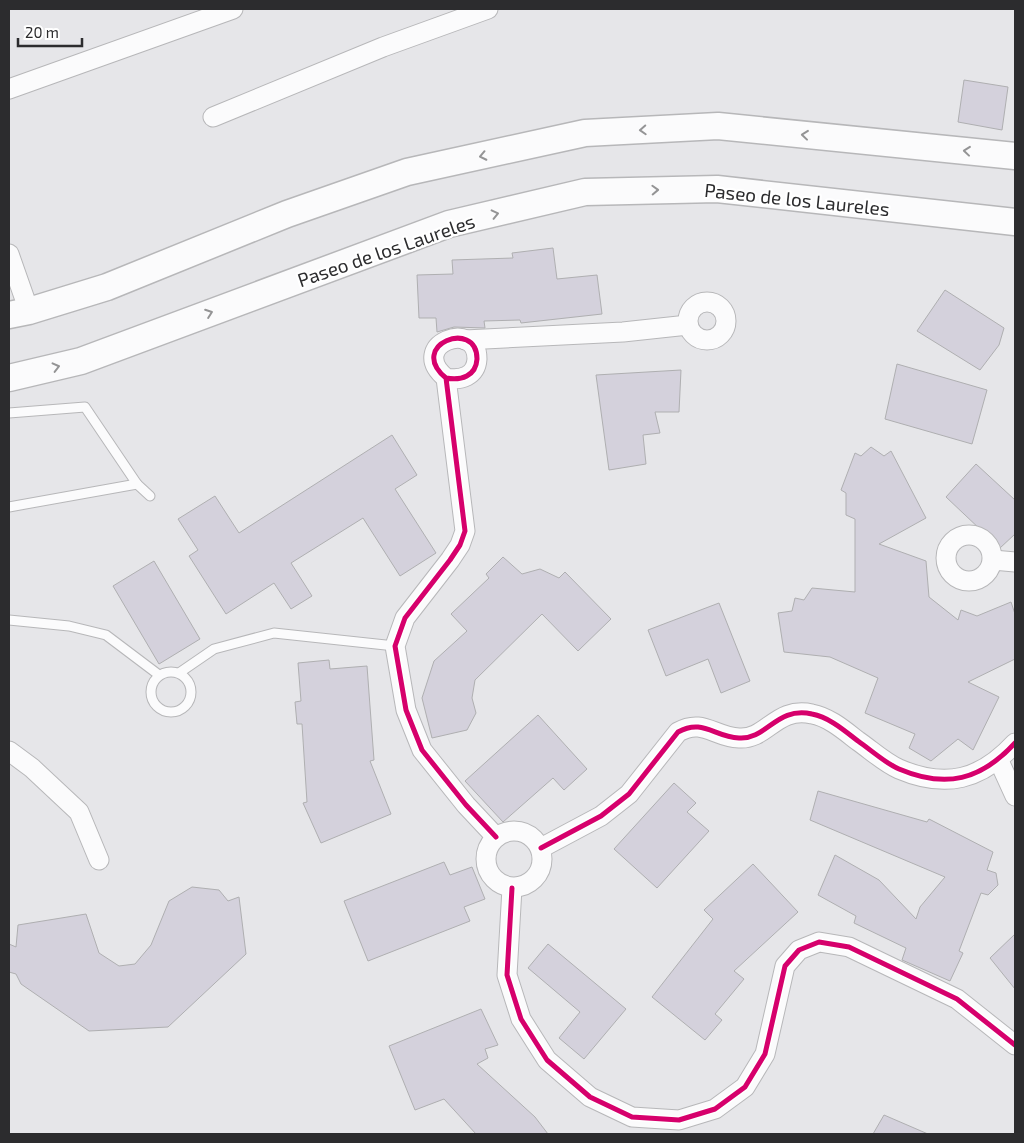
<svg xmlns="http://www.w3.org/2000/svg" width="1024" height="1143" viewBox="0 0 1024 1143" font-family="'Exo 2',sans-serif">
  <rect width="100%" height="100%" fill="#e6e6e9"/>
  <!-- building -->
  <g fill="#d4d1dc" stroke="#afafb1">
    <polygon points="964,80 1008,87 1002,130 958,122"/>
    <polygon points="553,248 557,279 597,275 602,314 521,323 520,320 484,321 485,328 454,327 437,332 436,318 419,318 417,275 453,274 452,260 513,258 512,253"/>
    <polygon points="945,290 1004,328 999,345 980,370 917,331"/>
    <polygon points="897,364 987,390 972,444 885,419"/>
    <polygon points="681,370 679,412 655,412 660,433 643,435 646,464 609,470 596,375"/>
    <polygon points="392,435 417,475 395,489 436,553 400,576 363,518 291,563 312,596 291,609 274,583 226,614 189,556 198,550 178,519 215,496 239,533"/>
    <polygon points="871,447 884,456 891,451 926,518 879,544 926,561 929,597 958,620 961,610 977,616 1011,602 1015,614 1015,659 968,682 999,697 973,750 958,739 931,761 909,748 915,734 865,713 878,678 830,657 784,652 778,613 792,611 795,598 804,600 812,588 855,592 855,519 846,515 846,493 841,490 855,453 861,456"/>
    <polygon points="976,464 1015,500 1015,534 1000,548 946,497"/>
    <polygon points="503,557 522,574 540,569 559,578 565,572 611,619 578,651 542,614 475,680 472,698 476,713 467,730 432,738 422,698 434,661 467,631 451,614 489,578 486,574"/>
    <polygon points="154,561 200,639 159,664 113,586"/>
    <polygon points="719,603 750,681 721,693 708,659 666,676 648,630"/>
    <polygon points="329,660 330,669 367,666 374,760 370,761 391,814 321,843 303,803 307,802 302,724 297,724 295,702 301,701 298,663"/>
    <polygon points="538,715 587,769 564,790 553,778 503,822 465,781"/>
    <polygon points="674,783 696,803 687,812 709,831 657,888 614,849"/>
    <polygon points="818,791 927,822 929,819 993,852 987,870 996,873 998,885 988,895 981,893 959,951 963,953 950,981 902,960 906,948 854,923 856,916 818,895 835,855 879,880 916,919 920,907 945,877 810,820"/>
    <polygon points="444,862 450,875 472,867 485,899 464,907 470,921 368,961 344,901"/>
    <polygon points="753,864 798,912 734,971 744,979 715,1014 722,1020 705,1040 652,997 713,919 704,910"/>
    <polygon points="192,887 219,890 228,901 239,897 246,954 168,1027 89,1031 21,984 16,974 9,972 9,944 16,947 18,925 86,914 99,953 119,966 135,964 151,945 169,901"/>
    <polygon points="1015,934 1015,989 990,958"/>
    <polygon points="548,944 626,1009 584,1059 559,1038 580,1012 528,968"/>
    <polygon points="481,1009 498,1045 485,1049 488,1058 477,1064 535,1117 548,1134 476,1134 444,1099 415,1110 389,1046"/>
    <polygon points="884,1115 928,1134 873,1134"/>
  </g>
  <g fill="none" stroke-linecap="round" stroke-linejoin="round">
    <!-- lane casing -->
    <g stroke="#b7b7b9" stroke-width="11">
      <g id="lane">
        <polyline points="9,413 85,407 137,484 150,496"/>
        <polyline points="9,507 137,484"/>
        <polyline points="9,620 69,626 106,635 159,675"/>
        <circle cx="171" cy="692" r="20"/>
        <polyline points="179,673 214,649 274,633 395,646"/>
      </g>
    </g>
    <!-- street casing -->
    <g stroke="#b7b7b9" stroke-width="21">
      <g id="street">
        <polyline points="9,89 233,9"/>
        <polyline points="213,117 383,47 488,9"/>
        <polyline points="9,254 29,311"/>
        <circle cx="707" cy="321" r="19"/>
        <polyline points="465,340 623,332 688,325"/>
        <path d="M446,378C461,381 476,376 477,359C477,318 406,345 446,378L465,531L460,545L450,560L405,618L395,646L406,710L422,750L466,805L496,837"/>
        <circle cx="969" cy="558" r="23"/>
        <polyline points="993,560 1015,562"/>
        <polyline points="9,751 32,768 79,812 99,860"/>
        <polyline points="999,761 1015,796"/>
        <circle cx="514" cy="859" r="28"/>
        <path d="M541,848L601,816L629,794L678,732C703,718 714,737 739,738C767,740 776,706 812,714C829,717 845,731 858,741C871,750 885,763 899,769C946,789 981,780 1015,743"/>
        <polyline points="512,888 507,975 521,1019 547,1060 590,1097 632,1117 679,1120 715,1109 745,1087 765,1054 785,966 799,950 819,942 849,947 957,999 1015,1045"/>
      </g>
    </g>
    <!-- secondary casing -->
    <g stroke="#b7b7b9" stroke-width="29">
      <g id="secondary">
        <polyline points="9,315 29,311 107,287 287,214 407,172 585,133 718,126 1015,156"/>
        <polyline points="9,378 81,361 449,224 585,192 717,189 1015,222"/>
      </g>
    </g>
    <!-- lane -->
    <use href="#lane" stroke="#fbfbfc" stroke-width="9"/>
    <!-- street -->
    <use href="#street" stroke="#fbfbfc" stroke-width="19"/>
    <!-- secondary -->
    <use href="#secondary" stroke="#fbfbfc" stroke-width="26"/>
    <!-- cycleway casing -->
    <g stroke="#fff" stroke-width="8">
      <g id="cycleway">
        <path d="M446,378C461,381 476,376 477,359C477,318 406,345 446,378L465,531L460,545L450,560L405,618L395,646L406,710L422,750L466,805L496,837"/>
        <path d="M541,848L601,816L629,794L678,732C703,718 714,737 739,738C767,740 776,706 812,714C829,717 845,731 858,741C871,750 885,763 899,769C946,789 981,780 1015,743"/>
        <polyline points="512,888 507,975 521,1019 547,1060 590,1097 632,1117 679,1120 715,1109 745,1087 765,1054 785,966 799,950 819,942 849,947 957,999 1015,1045"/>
      </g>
    </g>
    <!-- cycleway -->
    <use href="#cycleway" stroke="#d6006c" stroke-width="5"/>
  </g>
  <!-- one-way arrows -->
  <defs><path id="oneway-chevron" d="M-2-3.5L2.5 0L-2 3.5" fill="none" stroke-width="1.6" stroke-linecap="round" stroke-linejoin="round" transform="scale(1.25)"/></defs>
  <g stroke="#949495">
    <use href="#oneway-chevron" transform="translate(643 130) rotate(177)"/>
    <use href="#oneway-chevron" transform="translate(805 135) rotate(-174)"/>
    <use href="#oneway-chevron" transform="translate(967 151) rotate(-174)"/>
    <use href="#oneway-chevron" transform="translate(483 156) rotate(168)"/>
    <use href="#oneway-chevron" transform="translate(655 190) rotate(-2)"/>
    <use href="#oneway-chevron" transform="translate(495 214) rotate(-13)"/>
    <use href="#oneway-chevron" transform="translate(209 313) rotate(-20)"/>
    <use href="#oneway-chevron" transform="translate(56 367) rotate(-14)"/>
  </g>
  <g text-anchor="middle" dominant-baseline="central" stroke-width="4.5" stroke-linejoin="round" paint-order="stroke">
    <!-- street labels -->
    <g font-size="19" fill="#2c2c2e" stroke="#fff">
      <text transform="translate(797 199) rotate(6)">Paseo de los Laureles</text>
      <text transform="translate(386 250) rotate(-19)">Paseo de los Laureles</text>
    </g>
  </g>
  <!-- border -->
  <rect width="1024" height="1143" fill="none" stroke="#2c2c2e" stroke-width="20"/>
  <!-- scale -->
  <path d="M18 38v8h64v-8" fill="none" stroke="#2c2c2e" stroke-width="2.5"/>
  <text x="25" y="38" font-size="15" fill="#2c2c2e" stroke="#ffffff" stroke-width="4" paint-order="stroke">20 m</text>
</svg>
